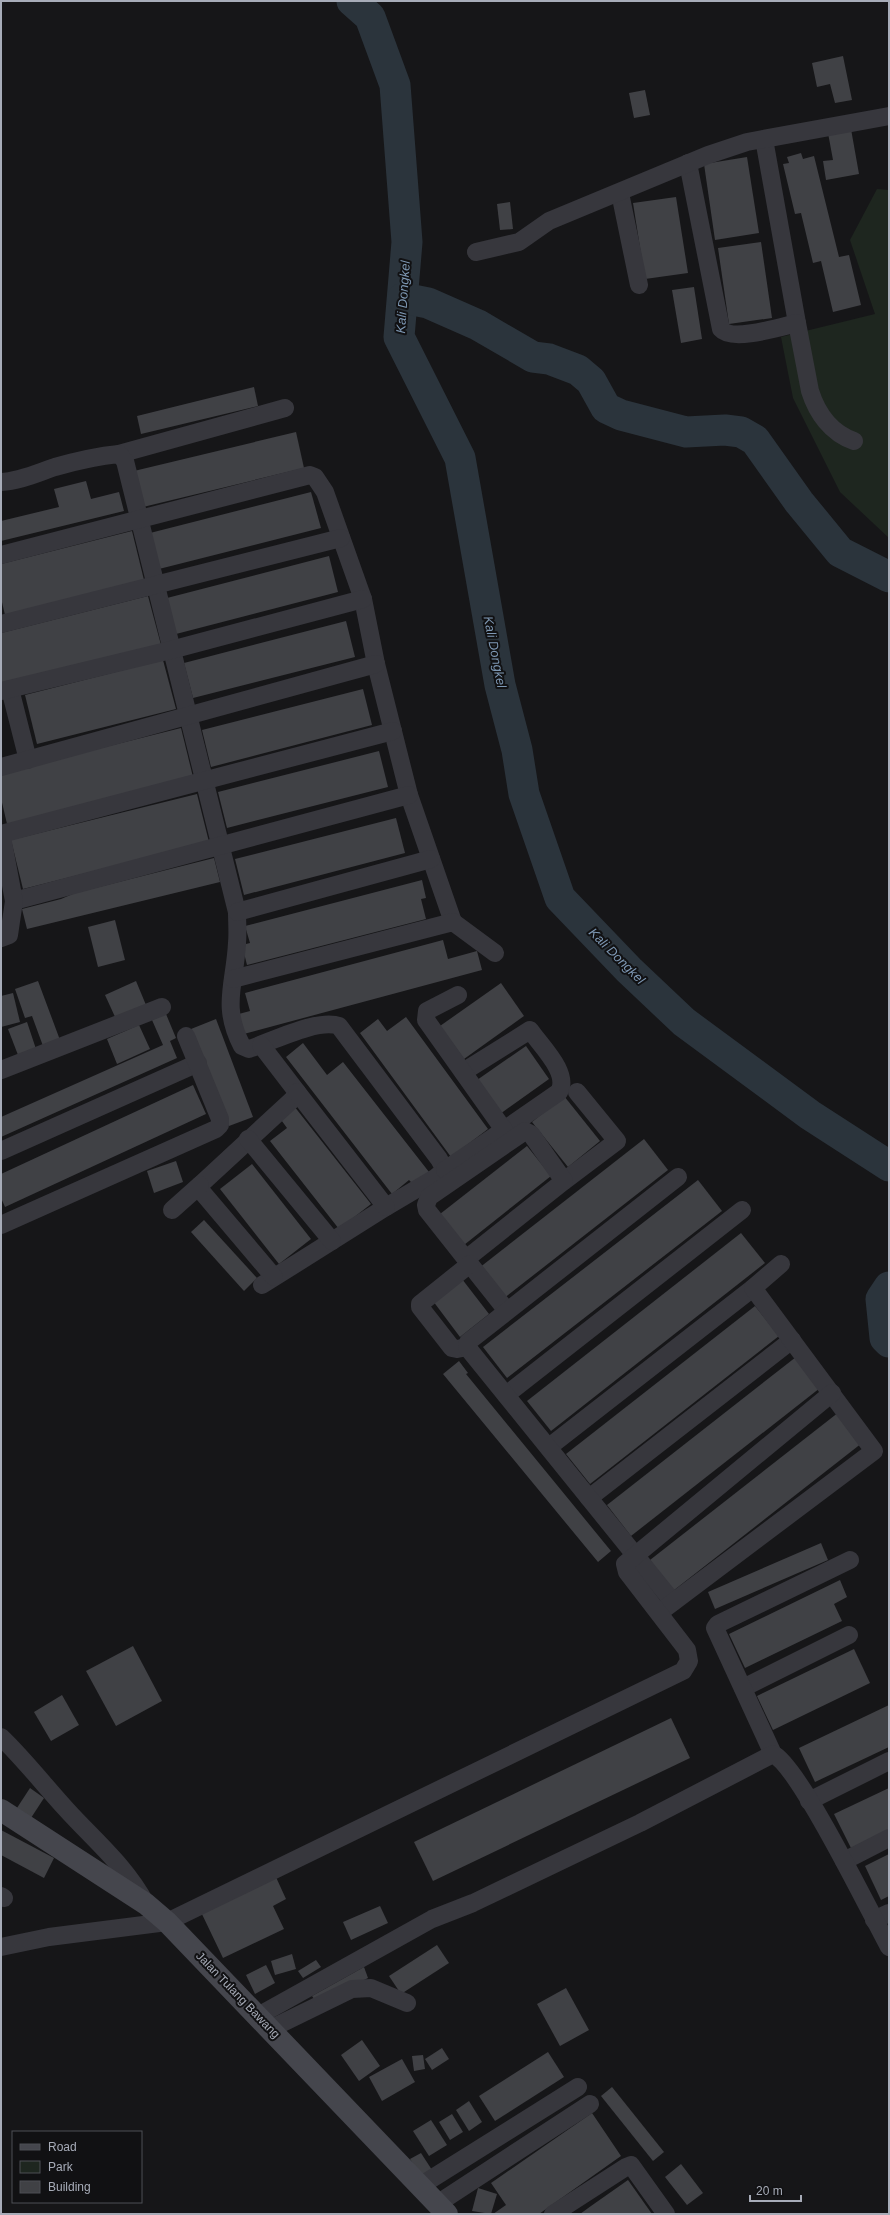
<svg xmlns="http://www.w3.org/2000/svg" width="890" height="2215" viewBox="0 0 890 2215" font-family="Arial,sans-serif">
  <rect width="100%" height="100%" fill="#161618"/>
  <!-- green -->
  <polygon fill="#1e261f" points="877,189 889,190 889,538 840,492 793,398 781,337 875,314 850,240"/>
  <g fill="none" stroke-linecap="round" stroke-linejoin="round">
    <!-- river -->
    <g stroke="#2b343c" stroke-width="31">
      <polyline points="352,1 370,17 395,85 407,242 399,337 460,458 500,685 517,750 524,794 560,898 629,970 684,1022 810,1115 889,1166"/>
      <polyline points="403,298 428,303 478,325 533,357 549,359 578,370 591,381 606,408 621,415 686,432 725,430 741,432 755,440 799,502 840,552 889,577"/>
      <polyline points="889,1287 881,1299 885,1338 889,1342"/>
    </g>
  </g>
  <!-- building -->
  <g fill="#404145">
    <polygon points="843,56 852,100 835,103 830,84 817,87 812,63"/>
    <polygon points="645,90 650,115 634,118 629,93"/>
    <polygon points="851,129 859,174 826,180 823,161 833,160 828,133"/>
    <polygon points="801,153 803,159 814,156 839,257 849,255 861,305 833,312 821,261 813,263 801,213 795,214 783,164 789,163 787,157"/>
    <polygon points="747,157 759,233 715,240 704,164"/>
    <polygon points="676,197 688,273 645,279 633,203"/>
    <polygon points="510,202 513,229 500,230 497,204"/>
    <polygon points="761,242 772,318 729,324 718,248"/>
    <polygon points="694,287 702,339 681,343 672,290"/>
    <polygon points="254,387 258,406 141,434 137,416"/>
    <polygon points="296,432 304,468 143,507 134,471"/>
    <polygon points="86,481 91,499 119,492 124,511 1,541 1,521 59,507 54,489"/>
    <polygon points="311,492 321,528 159,569 150,533"/>
    <polygon points="132,531 144,580 5,615 1,598 1,564"/>
    <polygon points="329,556 338,592 176,634 167,598"/>
    <polygon points="148,596 161,645 1,685 1,633"/>
    <polygon points="346,621 355,657 193,698 184,663"/>
    <polygon points="163,660 176,709 37,744 25,695"/>
    <polygon points="363,689 372,725 211,767 202,730"/>
    <polygon points="181,728 193,777 7,824 1,798 1,773"/>
    <polygon points="379,751 388,787 227,828 218,792"/>
    <polygon points="197,794 209,842 23,889 11,840"/>
    <polygon points="396,818 405,853 244,895 235,859"/>
    <polygon points="214,858 220,882 27,929 22,909 61,899 75,893"/>
    <polygon points="422,880 426,898 421,899 426,919 247,965 242,945 250,943 245,926"/>
    <polygon points="115,920 125,960 98,967 88,927"/>
    <polygon points="443,940 448,959 477,951 482,970 240,1035 235,1015 250,1011 245,993"/>
    <polygon points="38,981 60,1040 43,1046 32,1016 25,1018 15,989"/>
    <polygon points="136,981 146,1005 116,1019 105,995"/>
    <polygon points="501,983 524,1016 464,1059 440,1026"/>
    <polygon points="13,993 20,1022 1,1027 1,996"/>
    <polygon points="166,1014 176,1038 170,1041 177,1058 1,1137 1,1117 163,1045 152,1020"/>
    <polygon points="406,1017 488,1129 451,1157 360,1033 378,1019 387,1031"/>
    <polygon points="216,1019 253,1117 229,1126 191,1029"/>
    <polygon points="27,1022 36,1049 18,1055 8,1029"/>
    <polygon points="139,1025 150,1049 117,1064 107,1039"/>
    <polygon points="303,1043 327,1075 343,1062 429,1172 413,1184 409,1180 392,1194 286,1057"/>
    <polygon points="526,1046 549,1079 500,1114 477,1080"/>
    <polygon points="193,1085 206,1114 5,1207 1,1198 1,1174"/>
    <polygon points="564,1096 600,1141 568,1167 532,1122"/>
    <polygon points="294,1106 371,1204 339,1229 270,1141 287,1128 279,1117"/>
    <polygon points="644,1139 668,1170 503,1299 479,1268"/>
    <polygon points="527,1146 551,1176 464,1245 440,1214"/>
    <polygon points="176,1161 183,1182 154,1193 147,1171"/>
    <polygon points="252,1164 311,1239 279,1264 220,1189"/>
    <polygon points="698,1180 722,1211 507,1378 483,1347"/>
    <polygon points="204,1220 257,1278 244,1291 191,1232"/>
    <polygon points="741,1233 765,1263 551,1431 527,1401"/>
    <polygon points="462,1279 489,1314 460,1337 433,1301"/>
    <polygon points="755,1306 779,1336 590,1484 566,1454"/>
    <polygon points="796,1357 820,1388 631,1536 607,1505"/>
    <polygon points="459,1361 468,1373 466,1374 611,1551 598,1562 443,1374"/>
    <polygon points="839,1412 862,1443 673,1591 650,1560"/>
    <polygon points="821,1543 828,1560 715,1609 708,1592"/>
    <polygon points="840,1580 847,1597 834,1604 842,1621 745,1668 729,1634"/>
    <polygon points="133,1646 162,1701 116,1726 86,1671"/>
    <polygon points="854,1649 870,1683 773,1730 757,1696"/>
    <polygon points="62,1695 79,1725 51,1741 34,1712"/>
    <polygon points="889,1705 889,1747 815,1782 799,1748"/>
    <polygon points="671,1718 690,1758 433,1881 414,1842"/>
    <polygon points="30,1788 44,1798 29,1821 15,1811"/>
    <polygon points="889,1788 889,1830 851,1848 834,1814"/>
    <polygon points="1,1830 54,1858 44,1878 1,1855"/>
    <polygon points="889,1854 889,1896 881,1900 865,1866"/>
    <polygon points="275,1875 286,1899 273,1906 284,1929 223,1958 200,1910"/>
    <polygon points="380,1906 388,1923 351,1940 343,1922"/>
    <polygon points="437,1945 449,1963 401,1994 389,1976"/>
    <polygon points="292,1954 296,1969 275,1975 271,1961"/>
    <polygon points="316,1960 321,1967 303,1978 298,1971"/>
    <polygon points="266,1965 275,1983 255,1994 246,1975"/>
    <polygon points="364,1967 368,1978 317,2003 312,1996"/>
    <polygon points="566,1988 589,2030 560,2046 537,2004"/>
    <polygon points="362,2040 380,2066 359,2081 341,2055"/>
    <polygon points="442,2048 449,2059 432,2070 425,2059"/>
    <polygon points="548,2052 564,2077 495,2121 479,2096"/>
    <polygon points="423,2055 425,2069 414,2071 412,2056"/>
    <polygon points="402,2059 415,2082 382,2101 369,2077"/>
    <polygon points="612,2087 664,2152 653,2161 601,2096"/>
    <polygon points="469,2101 482,2122 469,2131 456,2110"/>
    <polygon points="592,2113 621,2156 539,2214 493,2214 506,2205 491,2183"/>
    <polygon points="452,2114 463,2132 450,2140 439,2122"/>
    <polygon points="431,2120 447,2145 429,2156 413,2131"/>
    <polygon points="421,2153 432,2170 421,2176 410,2159"/>
    <polygon points="681,2164 703,2193 687,2205 665,2177"/>
    <polygon points="628,2180 652,2214 580,2214 591,2206"/>
    <polygon points="478,2188 497,2194 491,2214 472,2211"/>
  </g>
  <g fill="none" stroke-linecap="round" stroke-linejoin="round">
    <!-- street -->
    <g stroke="#37373d" stroke-width="18">
      <polyline points="764,139 797,323"/>
      <path d="M688,163L721,329C732,342 780,327 797,323L810,391C817,413 831,433 854,441"/>
      <polyline points="620,193 639,285"/>
      <polyline points="476,252 519,242 549,221 708,155 747,142 889,116"/>
      <polyline points="119,454 285,408"/>
      <path d="M1,482C20,481 37,473 55,467C76,461 98,456 119,454L125,461L237,912C237,922 238,933 237,943C235,984 221,1006 242,1046L249,1049C271,1042 318,1018 339,1026L439,1159L445,1170L435,1178L386,1207L262,1285"/>
      <polyline points="1,555 310,475 315,477 325,492 363,599 376,664 409,795 453,922"/>
      <polyline points="1,624 341,538"/>
      <polyline points="10,689 28,760"/>
      <polyline points="1,691 171,650 363,599"/>
      <polyline points="1,767 376,664"/>
      <polyline points="14,901 409,795"/>
      <polyline points="237,912 431,859"/>
      <polyline points="1,938 9,935 14,901 2,837 5,833 393,731"/>
      <polyline points="233,979 453,922 495,953"/>
      <polyline points="261,1045 297,1092 293,1099 200,1185 202,1192 274,1277"/>
      <polyline points="1,1070 162,1007"/>
      <path d="M463,1072L530,1030C541,1046 570,1073 559,1092L504,1130"/>
      <polyline points="297,1092 386,1207"/>
      <polyline points="248,1139 332,1241"/>
      <polyline points="1,1151 198,1063"/>
      <polyline points="445,1170 504,1130 426,1020 427,1011 458,995"/>
      <polyline points="564,1181 617,1141 577,1092"/>
      <polyline points="172,1210 200,1185"/>
      <polyline points="1,1225 216,1129 220,1125 220,1119 186,1036"/>
      <polyline points="466,1259 564,1181 531,1134 525,1131 429,1197 426,1205 427,1210 507,1311"/>
      <polyline points="467,1347 457,1349 452,1348 420,1307 420,1304 470,1264"/>
      <polyline points="506,1395 742,1210"/>
      <polyline points="549,1447 753,1288"/>
      <polyline points="589,1498 792,1340"/>
      <polyline points="673,1602 467,1347 468,1342 678,1177"/>
      <polyline points="664,1609 874,1451 753,1288 781,1264"/>
      <polyline points="743,1688 849,1635"/>
      <path d="M1,1737C24,1759 44,1785 66,1809C95,1841 125,1865 146,1904"/>
      <polyline points="773,1754 715,1628 718,1624 850,1560"/>
      <polyline points="809,1801 889,1761"/>
      <polyline points="844,1861 889,1838"/>
      <polyline points="1,1896 4,1898"/>
      <polyline points="874,1920 889,1913"/>
      <polyline points="1,1947 49,1937 167,1922 683,1671 689,1661 687,1650 627,1572 625,1564 832,1393"/>
      <path d="M258,2016L432,1919L473,1903L640,1823L773,1754C799,1766 871,1914 889,1947"/>
      <polyline points="270,2029 352,1989 371,1988 407,2003"/>
      <polyline points="420,2186 578,2087"/>
      <polyline points="437,2204 590,2104"/>
      <polyline points="553,2214 626,2167 631,2165 666,2214"/>
    </g>
    <!-- secondary -->
    <polyline stroke="#45464d" stroke-width="22" points="1,1810 146,1904 167,1922 447,2214"/>
  </g>
  <g text-anchor="middle" dominant-baseline="central" stroke-width="4" stroke-linejoin="round" paint-order="stroke">
    <!-- street labels -->
    <g font-size="12" fill="#a7acb8" stroke="#111113">
      <text transform="translate(238 1995) rotate(46)">Jalan Tulang Bawang</text>
    </g>
    <!-- water labels -->
    <g font-size="13" font-style="italic" fill="#7e98b4" stroke="#111113">
      <text transform="translate(403 297) rotate(-86)">Kali Dongkel</text>
      <text transform="translate(495 652) rotate(79)">Kali Dongkel</text>
      <text transform="translate(617 956) rotate(45)">Kali Dongkel</text>
    </g>
  </g>
  <!-- border -->
  <rect width="890" height="2215" fill="none" stroke="#a7acb8" stroke-width="4"/>
  <!-- legend -->
  <rect x="12" y="2131" width="130" height="72" fill="#111113" stroke="#4d4f55"/>
  <rect x="20" y="2144" width="20" height="6" fill="#45464d" stroke="#4d4f55"/>
  <text x="48" y="2151" font-size="12" fill="#a7acb8">Road</text>
  <rect x="20" y="2161" width="20" height="12" fill="#1e261f" stroke="#4d4f55"/>
  <text x="48" y="2171" font-size="12" fill="#a7acb8">Park</text>
  <rect x="20" y="2181" width="20" height="12" fill="#404145" stroke="#4d4f55"/>
  <text x="48" y="2191" font-size="12" fill="#a7acb8">Building</text>
  <!-- scale -->
  <path d="M750 2195v6h51v-6" fill="none" stroke="#a7acb8" stroke-width="2"/>
  <text x="756" y="2195" font-size="12" fill="#a7acb8" stroke="#111113" stroke-width="3" paint-order="stroke">20 m</text>
</svg>
